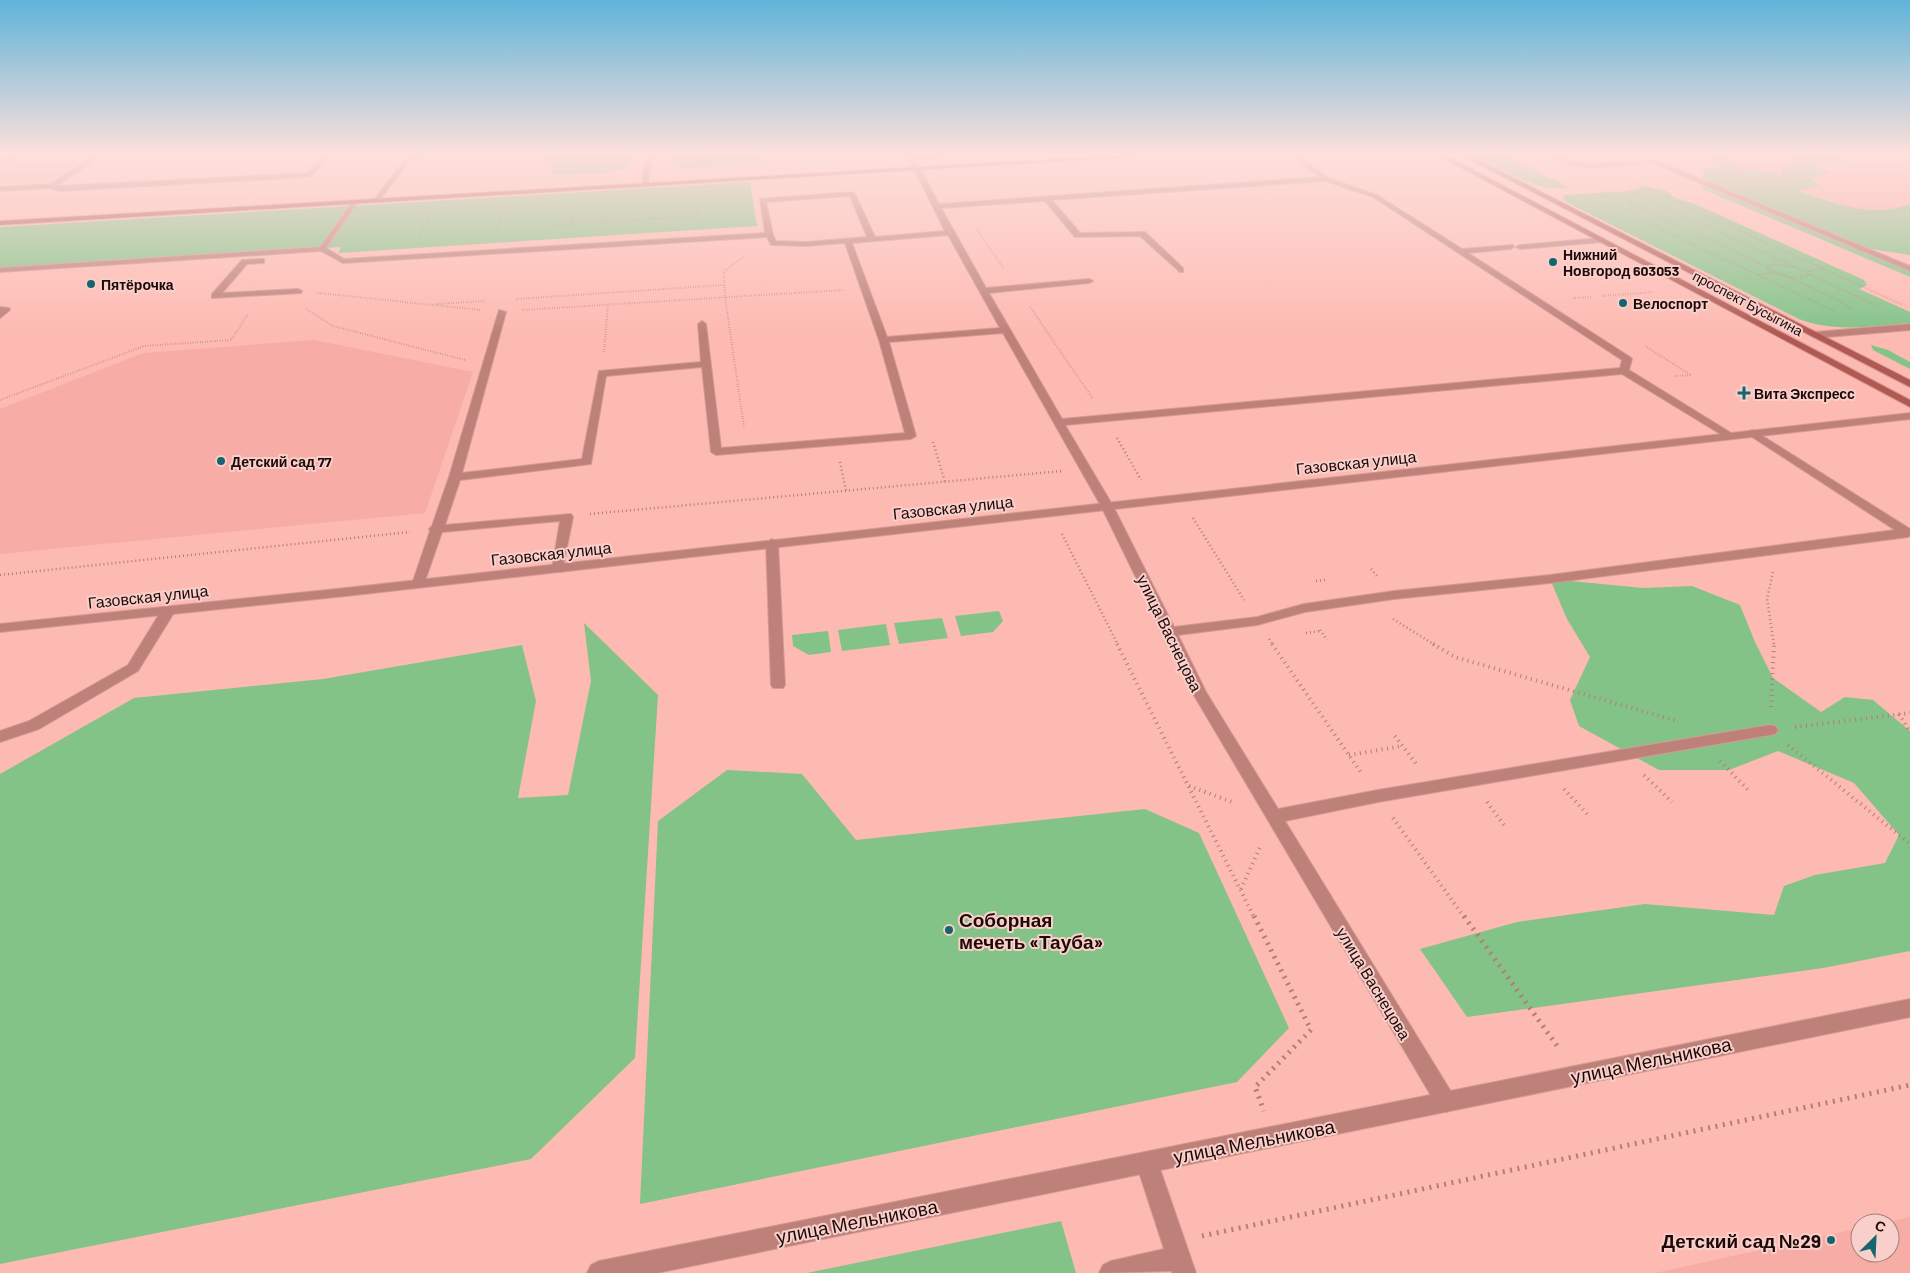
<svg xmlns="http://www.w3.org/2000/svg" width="1910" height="1273" viewBox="0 0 1910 1273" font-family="Barlow,sans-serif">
  <rect width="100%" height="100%" fill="#fdbab2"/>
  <!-- built -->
  <g fill="#f7ada5">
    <polygon points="91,155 51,181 0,184 0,156"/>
    <polygon points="1863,155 1910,155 1910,240 1717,164"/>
    <polygon points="314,340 473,372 425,513 0,554 0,409 143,353"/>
    <polygon points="1910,1217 1910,1273 1655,1273 1860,1228 1860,1253 1890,1253 1890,1223 1882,1223"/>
  </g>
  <!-- green -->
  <g fill="#83c388">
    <polygon points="547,155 622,155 633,157 629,168 603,173 553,175 552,165 548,161"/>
    <polygon points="754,155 764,159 767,164 684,168 671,163 671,156"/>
    <path d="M1475,155H1504L1570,188C1533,191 1507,172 1475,155Z"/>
    <path d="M1817,155L1843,159L1849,164L1817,163L1819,169L1831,172L1812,179L1820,185L1798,191C1836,203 1870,219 1910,204V255L1871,249L1878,257L1910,265V277L1700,188L1710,184L1702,177L1704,169L1723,166L1712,158L1722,157L1737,160L1735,167L1781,174L1783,168L1795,163L1789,158Z"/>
    <polygon points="750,182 757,226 338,253 341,247 0,269 0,227"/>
    <path d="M1646,186L1667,191L1675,198L1695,204L1864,280L1867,285L1859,289L1910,312V323C1873,326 1835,333 1799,319L1564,201L1563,197L1565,195L1629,191Z"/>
    <polygon points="1871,345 1888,350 1910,362 1910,369 1873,350"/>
    <polygon points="1550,579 1643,588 1692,586 1740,605 1755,642 1773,678 1821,712 1845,697 1873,700 1910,731 1910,951 1823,968 1467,1017 1420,949 1517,922 1645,904 1774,915 1784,886 1815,875 1885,863 1899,835 1854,783 1778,751 1729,770 1659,770 1579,726 1570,700 1590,657 1567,619"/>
    <polygon points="999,611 1003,621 993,632 961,636 955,616"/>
    <polygon points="942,618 948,638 899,644 894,623"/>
    <polygon points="584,623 658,695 635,1058 531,1159 0,1264 0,774 134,698 323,679 522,645 536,701 518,798 568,795 591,681"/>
    <polygon points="886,624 890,645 842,651 838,630"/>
    <polygon points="828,631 831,652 809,655 793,646 792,635"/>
    <polygon points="727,770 802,774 856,840 1145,809 1199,833 1289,1028 1237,1082 640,1204 658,821"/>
    <polygon points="1061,1221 1076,1273 807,1273"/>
  </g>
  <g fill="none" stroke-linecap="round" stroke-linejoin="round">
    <!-- service casing -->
    <g stroke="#d59a93" stroke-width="2">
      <g id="service">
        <polygon points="11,155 19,155 6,163 2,163 2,161"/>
        <polygon points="94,155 102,155 57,186 308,173 324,155 331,155 310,177 59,191 51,188 0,191 0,187 50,184"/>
        <polygon points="408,155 439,155 409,159 406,157"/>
        <polygon points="652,155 648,185 645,187 642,185 646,156"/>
        <path d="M907,155H969L916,160L939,204L1320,177L1290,155H1297L1328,178L1377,195L1462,249L1513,245L1514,247L1510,249L1468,253L1630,357L1632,359L1629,370L1736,436L1731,439L1727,438L1622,374L1065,425L1113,506L1174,627L1257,617L1304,604L1394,591L1550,575L1895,530L1749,435L1748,433L1749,431L1753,430L1910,529V536L1908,537L1550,583L1394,599L1305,612L1257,625L1178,635L1206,692L1278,809L1378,790L1770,725L1775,726L1778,730L1775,734L1770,735L1378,802L1285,821L1453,1095L1457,1102L1453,1109L1446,1112L1439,1109L1192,692L1101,506L1003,333L889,342L916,436L911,439L716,455L711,452L702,367L606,376L591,464L460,480L445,525L571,514L573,517L562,572H554L552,569L560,521L442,532L424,584L418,588L412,584L430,531L429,529L432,526L449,477L499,310L506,312L462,473L582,459L599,371L701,362L698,324L702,321L706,324L721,448L905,433L879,340L845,243L806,246L774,245H771L767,237L343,263L321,251L0,272V268L320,247L353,201L355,200L358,202L326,248L344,259L765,233L760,199L852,192L855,194L875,237L945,231ZM1325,181L1373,197L1622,360L1620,368L1062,419L989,293L1089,283L1093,281L1089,279L986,288L941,208L1045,201L1075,237L1140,236L1180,272H1183V268L1145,232L1080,233L1052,200ZM850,196L867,237L806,242L776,241L773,235L766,202ZM948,235L1000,328L887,337L852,243Z"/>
        <polygon points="1546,155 1555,155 1569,161 1588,164 1655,160 1910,266 1910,271 1652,163 1588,168 1566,164"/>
        <polygon points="1600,238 1603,238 1603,242 1520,249 1516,247 1520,245"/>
        <polygon points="261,259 264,259 264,263 247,264 222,293 298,289 302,291 301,293 212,298 212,294 242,260"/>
        <polygon points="0,307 9,308 10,310 0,318"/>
        <polygon points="772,539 778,543 785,685 783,688 773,688 771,685 766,543"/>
        <polygon points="168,607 175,611 138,671 39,729 0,742 0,731 29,721 128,665 163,608"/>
        <polygon points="1147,1152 1155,1155 1158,1163 1196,1273 1172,1273 1172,1271 1099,1273 1103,1265 1111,1261 1164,1249 1136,1163 1139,1155"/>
      </g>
    </g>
    <!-- minor casing -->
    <g stroke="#d59a93" stroke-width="2">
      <g id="minor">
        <polygon points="408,155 414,155 378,202 374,202 374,200"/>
        <polygon points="1910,324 1910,330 1815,338 1810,335 1815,332"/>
        <polygon points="1910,413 1910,419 346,596 0,632 0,624 346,588"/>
        <polygon points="1910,999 1910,1017 657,1273 587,1273 591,1265 599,1261"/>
      </g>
    </g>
    <!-- secondary casing -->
    <g stroke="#d59a93" stroke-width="2">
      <g id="secondary">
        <polygon points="1125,155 1165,155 0,225 0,221"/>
        <polygon points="1437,155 1445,155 1910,400 1910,407"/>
        <polygon points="1461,155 1469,155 1910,380 1910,387"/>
      </g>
    </g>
    <!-- path-far3 -->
    <g stroke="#b27e78" stroke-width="2" stroke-dasharray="0.5 2" stroke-linecap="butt">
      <polyline points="1412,155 1420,160"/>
      <polyline points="146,161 170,155"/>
      <polyline points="1178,163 1272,158"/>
      <polyline points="1635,183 1903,305"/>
      <polyline points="1630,184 1632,188 1631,209 1644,221"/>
      <polyline points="1623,188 1796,267"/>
      <polyline points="1603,190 1842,302 1852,311"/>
      <polyline points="1837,215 1910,210"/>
      <polyline points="650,219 652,204"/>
      <polyline points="571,224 576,208"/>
      <polyline points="555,225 697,216 696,201"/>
      <polyline points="1652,225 1834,311"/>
      <polyline points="976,228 1004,269"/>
      <polyline points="495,231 502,214"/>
      <polyline points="419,236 429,218"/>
      <polyline points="743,257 724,271 725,297 744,427"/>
      <path d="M1772,264L1798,268L1810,275C1796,281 1781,276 1768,270L1766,266Z"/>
      <polyline points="1808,271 1824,269"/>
      <polyline points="1757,275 1773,273"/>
      <polyline points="1810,275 1880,307"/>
      <polyline points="318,293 481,310"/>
      <polyline points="1603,296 1653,292"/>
      <polyline points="1573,298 1593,297"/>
      <polyline points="516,299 724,285"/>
      <polyline points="436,304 485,301"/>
      <polyline points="1030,307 1093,399"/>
      <polyline points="306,309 333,326 465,360"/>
      <polyline points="522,310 842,290"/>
      <polyline points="1645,346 1691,375 1674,376"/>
      <polyline points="604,352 608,305"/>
      <polyline points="0,400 144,346 231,340 248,314"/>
    </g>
    <!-- path-far2 -->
    <g stroke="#b27e78" stroke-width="2.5" stroke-dasharray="1 3" stroke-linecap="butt">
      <polyline points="1117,438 1141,480"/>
      <polyline points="933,442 945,482"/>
      <polyline points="840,462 846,491"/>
      <polyline points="590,514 1062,471"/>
      <polyline points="1193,518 1244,600"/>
      <polyline points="1062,534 1118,645"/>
      <polyline points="1371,569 1377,576"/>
      <polyline points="1773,572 1767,599 1774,645"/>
      <polyline points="0,575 410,532"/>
      <polyline points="1316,581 1325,580"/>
      <polyline points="1393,619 1435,645"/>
      <polyline points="1320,630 1327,640"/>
      <polyline points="1306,633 1320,631"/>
      <polyline points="1269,639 1273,645"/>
    </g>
    <!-- path-far1 -->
    <g stroke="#b27e78" stroke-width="4" stroke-dasharray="1 4.5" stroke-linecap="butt">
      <polyline points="1117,644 1254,917"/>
      <polyline points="1272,644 1362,774"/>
      <polyline points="1433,644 1455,657 1677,721"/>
      <polyline points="1771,707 1774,644"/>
      <polyline points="1899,714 1910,732"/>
      <polyline points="1795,727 1910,713"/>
      <polyline points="1395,736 1417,765"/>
      <polyline points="1788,745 1910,844"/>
      <polyline points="1349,755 1403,746"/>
      <polyline points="1720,761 1749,791"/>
      <polyline points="1644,775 1672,802"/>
      <polyline points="1189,786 1235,803"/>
      <polyline points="1564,789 1587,814"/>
      <polyline points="1487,802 1506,828"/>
      <polyline points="1393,818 1464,917"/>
      <polyline points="1241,889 1261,845"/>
    </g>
    <!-- path -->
    <g stroke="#b27e78" stroke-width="5" stroke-dasharray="2 5.5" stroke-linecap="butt">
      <polyline points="1254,916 1311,1030 1255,1087 1264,1111"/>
      <polyline points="1464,916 1560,1050"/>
      <polyline points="1202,1236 1910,1085"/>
    </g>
    <!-- service -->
    <use href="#service" fill="#bd817a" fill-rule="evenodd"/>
    <!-- minor -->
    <use href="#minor" fill="#bd817a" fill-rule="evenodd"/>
    <!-- secondary -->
    <use href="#secondary" fill="#b05952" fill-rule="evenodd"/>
  </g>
  <!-- sky -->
  <linearGradient id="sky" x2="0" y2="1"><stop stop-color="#5fb4d9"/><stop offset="0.46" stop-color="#fee0dc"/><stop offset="1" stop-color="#fee0dc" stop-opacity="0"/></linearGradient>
  <rect width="1910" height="334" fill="url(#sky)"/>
  <!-- markers -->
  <g fill="#16646d" stroke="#f8cfca" stroke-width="2">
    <circle cx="1553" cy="262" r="5"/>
    <circle cx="91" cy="284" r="5"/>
    <circle cx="1623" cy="303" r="5"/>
    <path d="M1741.5 385.5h5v5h5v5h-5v5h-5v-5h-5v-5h5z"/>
    <circle cx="221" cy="461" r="5"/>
    <circle cx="949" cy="930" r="5"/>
    <circle cx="1831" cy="1240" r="5"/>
  </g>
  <g text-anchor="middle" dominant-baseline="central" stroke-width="4" stroke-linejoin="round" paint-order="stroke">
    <!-- far-poi labels -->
    <g font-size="14" font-weight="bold" fill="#1f0907" stroke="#f8cfca" text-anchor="start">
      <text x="1563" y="254">Нижний<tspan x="1563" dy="16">Новгород 603053</tspan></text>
      <text x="101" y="284">Пятёрочка</text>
      <text x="1633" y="303">Велоспорт</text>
      <text x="1754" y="393">Вита Экспресс</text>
      <text x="231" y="461">Детский сад 77</text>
    </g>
    <!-- far-street labels -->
    <g font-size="14" fill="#1f0907" stroke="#f8cfca">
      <text transform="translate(1748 303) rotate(28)">проспект Бусыгина</text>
    </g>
    <!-- street labels -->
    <g font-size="16" fill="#1f0907" stroke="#f8cfca">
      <text transform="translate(1356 462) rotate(-6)">Газовская улица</text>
      <text transform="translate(953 507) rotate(-6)">Газовская улица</text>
      <text transform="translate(551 553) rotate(-6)">Газовская улица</text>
      <text transform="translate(148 596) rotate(-6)">Газовская улица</text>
      <text transform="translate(1170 633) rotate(64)">улица Васнецова</text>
      <text transform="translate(1374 983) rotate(59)">улица Васнецова</text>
    </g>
    <!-- near-poi labels -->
    <g font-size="19" font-weight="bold" fill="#1f0907" stroke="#f8cfca" text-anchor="start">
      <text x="959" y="919">Соборная<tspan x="959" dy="22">мечеть «Тауба»</tspan></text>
      <text x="1821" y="1240" text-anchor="end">Детский сад №29</text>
    </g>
    <!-- near-street labels -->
    <g font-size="19" fill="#1f0907" stroke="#f8cfca">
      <text transform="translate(1651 1060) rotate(-12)">улица Мельникова</text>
      <text transform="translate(1254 1141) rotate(-11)">улица Мельникова</text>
      <text transform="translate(857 1221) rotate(-11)">улица Мельникова</text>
    </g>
  </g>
  <!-- north arrow -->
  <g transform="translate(1875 1238) rotate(24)"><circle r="24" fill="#f8cfca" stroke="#a1807c"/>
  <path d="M0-4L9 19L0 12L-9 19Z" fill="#16646d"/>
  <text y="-8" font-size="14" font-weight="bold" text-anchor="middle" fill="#1f0907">С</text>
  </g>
</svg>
